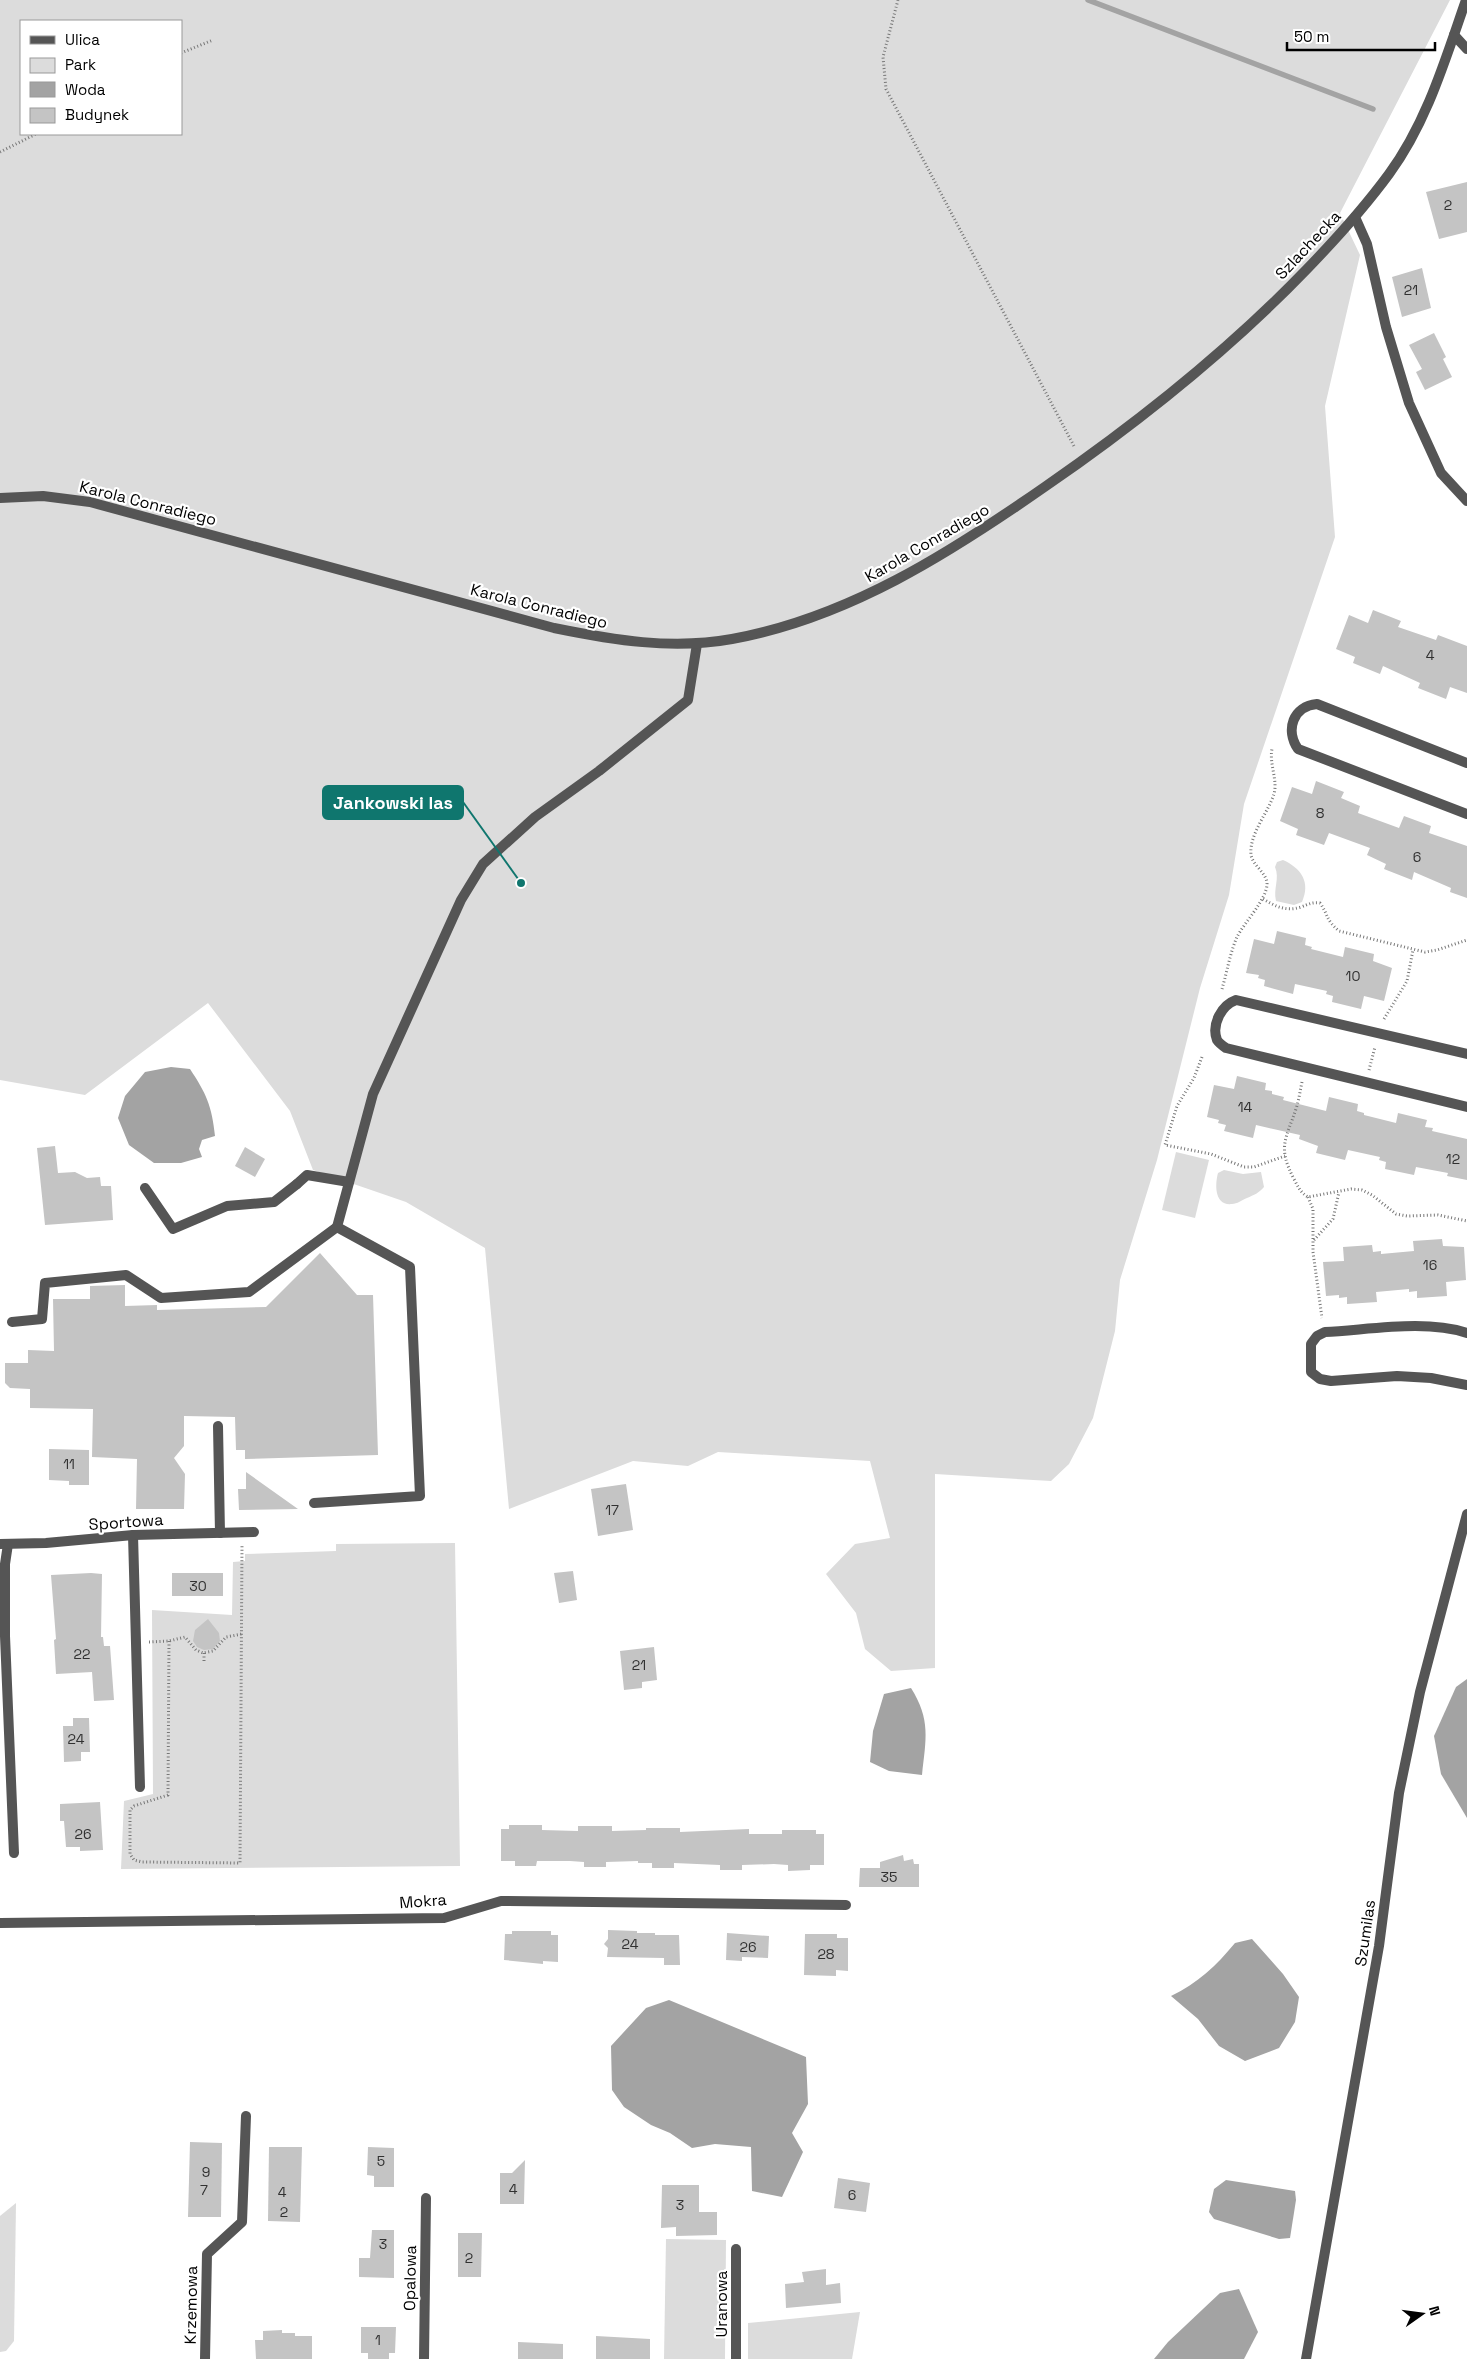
<svg xmlns="http://www.w3.org/2000/svg" width="1467" height="2359" viewBox="0 0 1467 2359" font-family="'Space Grotesk',sans-serif">
  <rect width="100%" height="100%" fill="#fff"/>
  <!-- green -->
  <g fill="#dcdcdc" fill-rule="evenodd">
    <path d="M0,0H1450L1340,213L1360,255L1325,406L1335,537L1244,804L1229,895L1200,988L1157,1160L1120,1280L1115,1331L1093,1418L1069,1464L1051,1481L935,1474V1668L891,1671L865,1649L856,1613L826,1574L855,1544L890,1538L870,1461L718,1452L688,1466L633,1461L509,1509L485,1248L406,1202L313,1170L290,1111L208,1003L85,1095L0,1080ZM21,21H181V134H21Z"/>
    <path d="M1283,860C1301,868 1311,882 1302,902L1294,905L1276,901C1273,888 1280,879 1275,867L1277,862Z"/>
    <polygon points="1176,1152 1209,1160 1195,1218 1162,1210"/>
    <path d="M1224,1170L1243,1174L1261,1172L1264,1187C1259,1193 1254,1195 1247,1198C1242,1200 1237,1204 1232,1204C1214,1206 1215,1184 1218,1173Z"/>
    <polygon points="455,1543 460,1866 121,1869 124,1801 153,1794 152,1610 232,1615 233,1562 245,1561 245,1554 336,1551 336,1544"/>
    <polygon points="16,2203 14,2341 6,2351 0,2352 0,2216"/>
    <polygon points="666,2239 726,2240 725,2359 664,2359"/>
    <polygon points="860,2312 852,2359 748,2359 748,2323"/>
  </g>
  <!-- water -->
  <g fill="#a3a3a3">
    <path d="M171,1067L190,1069C206,1093 212,1106 215,1136L202,1140L199,1149L202,1157L181,1163H154L129,1145L118,1118L125,1096L145,1072Z"/>
    <polygon points="1467,1679 1467,1818 1441,1774 1434,1736 1456,1687"/>
    <path d="M911,1688C931,1720 926,1739 922,1775L889,1771L870,1762L873,1731L884,1694Z"/>
    <path d="M1252,1939L1283,1974L1299,1997L1295,2022L1279,2048L1245,2061L1219,2046L1198,2019L1171,1996C1198,1983 1216,1966 1235,1943Z"/>
    <polygon points="669,2000 806,2057 808,2104 792,2133 803,2152 782,2197 752,2191 751,2147 715,2144 692,2148 670,2133 651,2125 624,2107 612,2090 611,2046 646,2008"/>
    <polygon points="1226,2180 1295,2191 1296,2200 1290,2238 1279,2239 1214,2219 1209,2212 1214,2189"/>
    <polygon points="1239,2289 1258,2332 1244,2359 1154,2359 1168,2342 1220,2293"/>
  </g>
  <g fill="none" stroke-linecap="round" stroke-linejoin="round">
    <!-- stream -->
    <polyline stroke="#a3a3a3" stroke-width="5.5" points="1088,0 1373,109"/>
  </g>
  <!-- building -->
  <g fill="#c4c4c4">
    <polygon points="1467,182 1467,232 1439,239 1426,192"/>
    <polygon points="1422,268 1431,308 1402,317 1392,277"/>
    <polygon points="1434,333 1446,357 1443,359 1452,377 1425,390 1416,372 1422,369 1409,345"/>
    <polygon points="1373,610 1401,621 1398,627 1436,640 1438,635 1467,646 1467,693 1450,687 1446,699 1418,688 1420,683 1383,666 1380,674 1353,663 1355,657 1336,649 1349,615 1368,623"/>
    <polygon points="1316,781 1344,792 1341,798 1360,806 1358,813 1399,828 1404,816 1431,826 1429,833 1467,846 1467,898 1450,892 1451,888 1414,872 1412,880 1384,869 1386,864 1367,855 1370,848 1329,833 1324,845 1296,835 1298,829 1280,821 1292,787 1312,794"/>
    <polygon points="1277,931 1306,938 1305,945 1312,947 1311,949 1343,957 1345,947 1374,954 1373,961 1392,968 1384,1001 1364,996 1361,1009 1332,1002 1333,996 1326,994 1327,991 1295,984 1293,994 1264,986 1265,980 1258,978 1259,975 1246,973 1254,939 1274,944"/>
    <polygon points="1237,1076 1266,1083 1265,1090 1272,1091 1272,1094 1284,1097 1283,1100 1326,1111 1329,1097 1358,1104 1357,1111 1364,1113 1364,1115 1396,1123 1398,1113 1427,1120 1425,1127 1433,1128 1432,1131 1467,1139 1467,1180 1447,1176 1448,1173 1416,1167 1414,1175 1385,1169 1386,1162 1379,1160 1380,1157 1348,1150 1345,1160 1316,1153 1318,1146 1299,1139 1300,1135 1256,1125 1253,1138 1224,1131 1226,1125 1218,1123 1219,1120 1207,1117 1214,1085 1234,1089"/>
    <polygon points="55,1146 58,1173 75,1172 87,1178 100,1177 101,1186 111,1186 113,1220 45,1225 37,1148"/>
    <polygon points="245,1147 265,1159 255,1177 235,1166"/>
    <polygon points="1442,1239 1443,1246 1464,1247 1466,1280 1446,1282 1447,1296 1417,1298 1417,1291 1409,1292 1409,1289 1376,1292 1377,1302 1347,1304 1347,1297 1339,1298 1339,1295 1326,1296 1323,1262 1344,1261 1343,1247 1372,1245 1373,1252 1381,1251 1381,1254 1414,1251 1413,1241"/>
    <polygon points="320,1253 357,1295 373,1295 378,1455 245,1459 245,1450 236,1450 235,1417 184,1416 184,1446 174,1458 185,1474 184,1509 136,1509 137,1459 92,1457 93,1409 30,1408 30,1389 10,1388 5,1383 5,1363 28,1363 28,1350 54,1351 53,1299 90,1299 90,1286 125,1285 125,1306 157,1305 157,1310 266,1307"/>
    <polygon points="49,1449 89,1450 89,1485 69,1485 69,1481 49,1480"/>
    <polygon points="246,1472 298,1509 239,1510 238,1489 246,1489"/>
    <polygon points="626,1484 633,1530 598,1536 591,1489"/>
    <polygon points="573,1571 577,1600 559,1603 554,1573"/>
    <polygon points="91,1573 102,1574 101,1637 103,1637 104,1646 110,1646 114,1700 94,1701 92,1672 56,1674 54,1640 56,1639 51,1575"/>
    <rect x="172" y="1573" width="51" height="23"/>
    <polygon points="208,1619 219,1633 220,1641 213,1649 204,1650 197,1647 193,1641 195,1630"/>
    <polygon points="654,1647 657,1680 642,1682 642,1688 624,1690 620,1651"/>
    <polygon points="73,1718 89,1718 90,1752 81,1752 81,1761 64,1762 63,1726 73,1726"/>
    <polygon points="100,1802 103,1850 80,1851 80,1847 66,1847 64,1821 60,1821 60,1804"/>
    <polygon points="509,1825 542,1825 542,1830 578,1831 578,1826 612,1826 612,1831 646,1830 646,1828 680,1828 680,1832 749,1829 749,1834 782,1834 782,1830 816,1830 816,1834 824,1834 824,1865 810,1865 810,1870 788,1871 788,1865 774,1864 742,1865 742,1870 720,1870 720,1865 674,1863 674,1868 652,1868 652,1863 638,1863 638,1861 606,1862 606,1867 584,1867 584,1862 570,1861 537,1861 536,1866 515,1866 515,1861 501,1861 501,1829 509,1829"/>
    <polygon points="903,1855 904,1861 913,1859 914,1864 919,1864 919,1887 859,1887 860,1868 880,1868 880,1862"/>
    <polygon points="608,1930 637,1931 637,1933 655,1933 655,1935 679,1935 680,1965 664,1965 664,1958 607,1957 608,1948 604,1944 608,1939"/>
    <polygon points="512,1931 551,1931 551,1935 558,1935 558,1962 543,1961 543,1964 504,1960 505,1934 512,1934"/>
    <polygon points="727,1933 769,1936 768,1958 742,1957 742,1961 726,1960"/>
    <polygon points="805,1934 837,1934 837,1938 848,1938 848,1971 836,1970 836,1976 804,1975"/>
    <polygon points="190,2142 222,2143 221,2217 188,2217"/>
    <polygon points="269,2147 302,2147 300,2222 268,2221"/>
    <polygon points="368,2147 394,2148 394,2187 374,2187 374,2176 367,2175"/>
    <polygon points="525,2160 524,2204 500,2204 500,2173 512,2173"/>
    <polygon points="838,2178 870,2183 866,2212 834,2208"/>
    <polygon points="662,2185 699,2185 699,2212 717,2212 717,2235 676,2236 676,2227 661,2228"/>
    <polygon points="372,2230 394,2230 394,2278 359,2277 359,2258 370,2258"/>
    <polygon points="458,2233 482,2233 481,2277 458,2277"/>
    <polygon points="826,2269 826,2285 840,2283 841,2303 786,2308 785,2284 804,2282 802,2272"/>
    <polygon points="361,2327 396,2327 395,2353 389,2353 389,2359 368,2359 368,2353 361,2353"/>
    <polygon points="282,2330 282,2333 295,2333 295,2336 312,2336 312,2359 256,2359 255,2340 263,2340 263,2331"/>
    <polygon points="596,2336 650,2339 650,2359 596,2359"/>
    <polygon points="518,2342 563,2344 563,2359 518,2359"/>
  </g>
  <g fill="none" stroke-linecap="round" stroke-linejoin="round">
    <!-- path -->
    <g stroke="#777" stroke-width="3" stroke-dasharray="1 2.5" stroke-linecap="butt">
      <polyline points="898,0 883,57 886,89 1075,448"/>
      <polyline points="181,53 213,40"/>
      <polyline points="0,152 36,134"/>
      <path d="M1263,899C1275,906 1286,912 1301,907C1309,904 1312,902 1320,903C1329,916 1325,919 1339,931L1425,952L1437,950L1467,940"/>
      <path d="M1222,989C1227,972 1230,953 1237,937C1244,923 1267,899 1267,884C1267,873 1253,866 1251,855C1249,834 1268,813 1274,794C1278,780 1269,764 1272,749"/>
      <polyline points="1384,1019 1407,981 1413,950"/>
      <polyline points="1202,1057 1194,1078 1177,1106 1165,1145 1211,1154 1244,1167 1254,1167 1285,1156"/>
      <polyline points="1369,1070 1375,1047"/>
      <path d="M1302,1082C1300,1091 1299,1100 1296,1109C1286,1139 1277,1147 1294,1179C1298,1187 1301,1193 1308,1197L1351,1189L1362,1190L1372,1195L1396,1214L1407,1216L1438,1215L1467,1221"/>
      <polyline points="1308,1197 1313,1209 1313,1252 1322,1318"/>
      <polyline points="1314,1240 1333,1219 1339,1192"/>
      <polyline points="169,1641 168,1795 134,1806 130,1810 130,1854 134,1860 142,1862 240,1863 242,1545"/>
      <polyline points="149,1642 169,1641 185,1637 196,1650 203,1653 213,1651 226,1637 242,1634"/>
      <polyline points="204,1661 204,1653"/>
    </g>
    <!-- service -->
    <g stroke="#555" stroke-width="10">
      <polyline points="1355,217 1367,244 1386,327 1409,403 1441,473 1467,501"/>
      <path d="M1467,763L1317,704C1293,706 1285,730 1298,749L1467,814"/>
      <path d="M1467,1054L1236,1000C1222,1005 1211,1024 1217,1040C1219,1043 1223,1046 1226,1048L1467,1107"/>
      <polyline points="145,1188 173,1229 227,1206 274,1202 297,1184"/>
      <polyline points="12,1322 42,1319 45,1283 126,1275 161,1298 249,1292 337,1227"/>
      <path d="M1467,1333C1426,1319 1368,1330 1325,1332L1317,1336L1311,1344V1372L1320,1379L1331,1381L1397,1376L1431,1378L1467,1385"/>
      <polyline points="218,1426 220,1533"/>
      <polyline points="314,1503 420,1496 410,1267 337,1227 373,1094 461,900 483,864 535,817 599,771 688,700 697,644"/>
      <polyline points="133,1535 140,1787"/>
      <polyline points="8,1544 5,1564 5,1636 14,1853"/>
    </g>
    <!-- minor -->
    <g stroke="#555" stroke-width="10">
      <polyline points="1454,35 1467,49"/>
      <polyline points="297,1184 307,1175 349,1182"/>
      <polyline points="0,1544 46,1543 133,1535 254,1532"/>
      <polyline points="0,1923 444,1918 501,1901 846,1905"/>
      <polyline points="205,2359 207,2254 242,2222 246,2116"/>
      <polyline points="424,2359 426,2198"/>
      <polyline points="736,2359 736,2249"/>
      <polyline points="1306,2359 1379,1946 1399,1793 1420,1692 1467,1514"/>
    </g>
    <!-- tertiary -->
    <path stroke="#555" stroke-width="10" d="M0,498L43,496L90,502L554,628C613,640 672,650 732,639C848,618 950,553 1046,486C1140,421 1228,351 1307,269C1336,239 1364,208 1389,174C1427,122 1445,60 1466,0"/>
  </g>
  <g text-anchor="middle" dominant-baseline="central" stroke-width="4.5" stroke-linejoin="round" paint-order="stroke">
    <!-- number labels -->
    <g font-size="14" fill="#313131">
      <text x="1448" y="205">2</text>
      <text x="1411" y="290">21</text>
      <text x="1430" y="655">4</text>
      <text x="1320" y="813">8</text>
      <text x="1417" y="857">6</text>
      <text x="1353" y="976">10</text>
      <text x="1245" y="1107">14</text>
      <text x="1453" y="1159">12</text>
      <text x="1430" y="1265">16</text>
      <text x="69" y="1464">11</text>
      <text x="612" y="1510">17</text>
      <text x="198" y="1586">30</text>
      <text x="82" y="1654">22</text>
      <text x="639" y="1665">21</text>
      <text x="76" y="1739">24</text>
      <text x="83" y="1834">26</text>
      <text x="889" y="1877">35</text>
      <text x="630" y="1944">24</text>
      <text x="748" y="1947">26</text>
      <text x="826" y="1954">28</text>
      <text x="381" y="2161">5</text>
      <text x="206" y="2172">9</text>
      <text x="513" y="2189">4</text>
      <text x="204" y="2190">7</text>
      <text x="282" y="2192">4</text>
      <text x="852" y="2195">6</text>
      <text x="680" y="2205">3</text>
      <text x="284" y="2212">2</text>
      <text x="383" y="2244">3</text>
      <text x="469" y="2258">2</text>
      <text x="378" y="2340">1</text>
    </g>
    <!-- street labels -->
    <g font-size="16" fill="#000" stroke="#fff">
      <text transform="translate(1308 245) rotate(-47)">Szlachecka</text>
      <text transform="translate(148 503) rotate(14)">Karola Conradiego</text>
      <text transform="translate(927 543) rotate(-30)">Karola Conradiego</text>
      <text transform="translate(539 606) rotate(14)">Karola Conradiego</text>
      <text transform="translate(126 1522) rotate(-4)">Sportowa</text>
      <text transform="translate(423 1901) rotate(-4)">Mokra</text>
      <text transform="translate(1365 1933) rotate(-82)">Szumilas</text>
      <text transform="translate(410 2278) rotate(-89)">Opalowa</text>
      <text transform="translate(721 2304) rotate(-90)">Uranowa</text>
      <text transform="translate(191 2305) rotate(-89)">Krzemowa</text>
    </g>
  </g>
  <!-- callouts -->
  <path fill="none" stroke="#0f766e" stroke-width="2" d="M521 883L463 802"/>
  <circle fill="#0f766e" stroke="#fff" stroke-width="2" cx="521" cy="883" r="5"/>
  <rect fill="#0f766e" stroke="#0f766e" stroke-width="2" x="323" y="786" width="140" height="33" rx="5"/>
  <g font-size="18" text-anchor="middle" font-weight="bold" fill="#fff">
    <text x="393" y="809">Jankowski las</text>
  </g>
  <!-- legend -->
  <rect x="20" y="20" width="162" height="115" fill="#ffffff" stroke="#999999"/>
  <rect x="30" y="36" width="25" height="8" fill="#555555" stroke="#999999"/>
  <text x="65" y="45" font-size="15" fill="#000000">Ulica</text>
  <rect x="30" y="58" width="25" height="15" fill="#dcdcdc" stroke="#999999"/>
  <text x="65" y="70" font-size="15" fill="#000000">Park</text>
  <rect x="30" y="82" width="25" height="15" fill="#a3a3a3" stroke="#999999"/>
  <text x="65" y="95" font-size="15" fill="#000000">Woda</text>
  <rect x="30" y="108" width="25" height="15" fill="#c4c4c4" stroke="#999999"/>
  <text x="65" y="120" font-size="15" fill="#000000">Budynek</text>
  <!-- north arrow -->
  <g transform="translate(1422 2314) rotate(76)" stroke="#ffffff" stroke-width="4" paint-order="stroke">
  <path d="M0-4L9 19L0 12L-9 19Z" fill="#000000"/>
  <text y="-8" font-size="14" font-weight="bold" text-anchor="middle" fill="#000000">N</text>
  </g>
  <!-- scale -->
  <path d="M1287 42v8h148v-8" fill="none" stroke="#000000" stroke-width="2.5"/>
  <text x="1294" y="42" font-size="15" fill="#000000" stroke="#ffffff" stroke-width="4" paint-order="stroke">50 m</text>
</svg>
